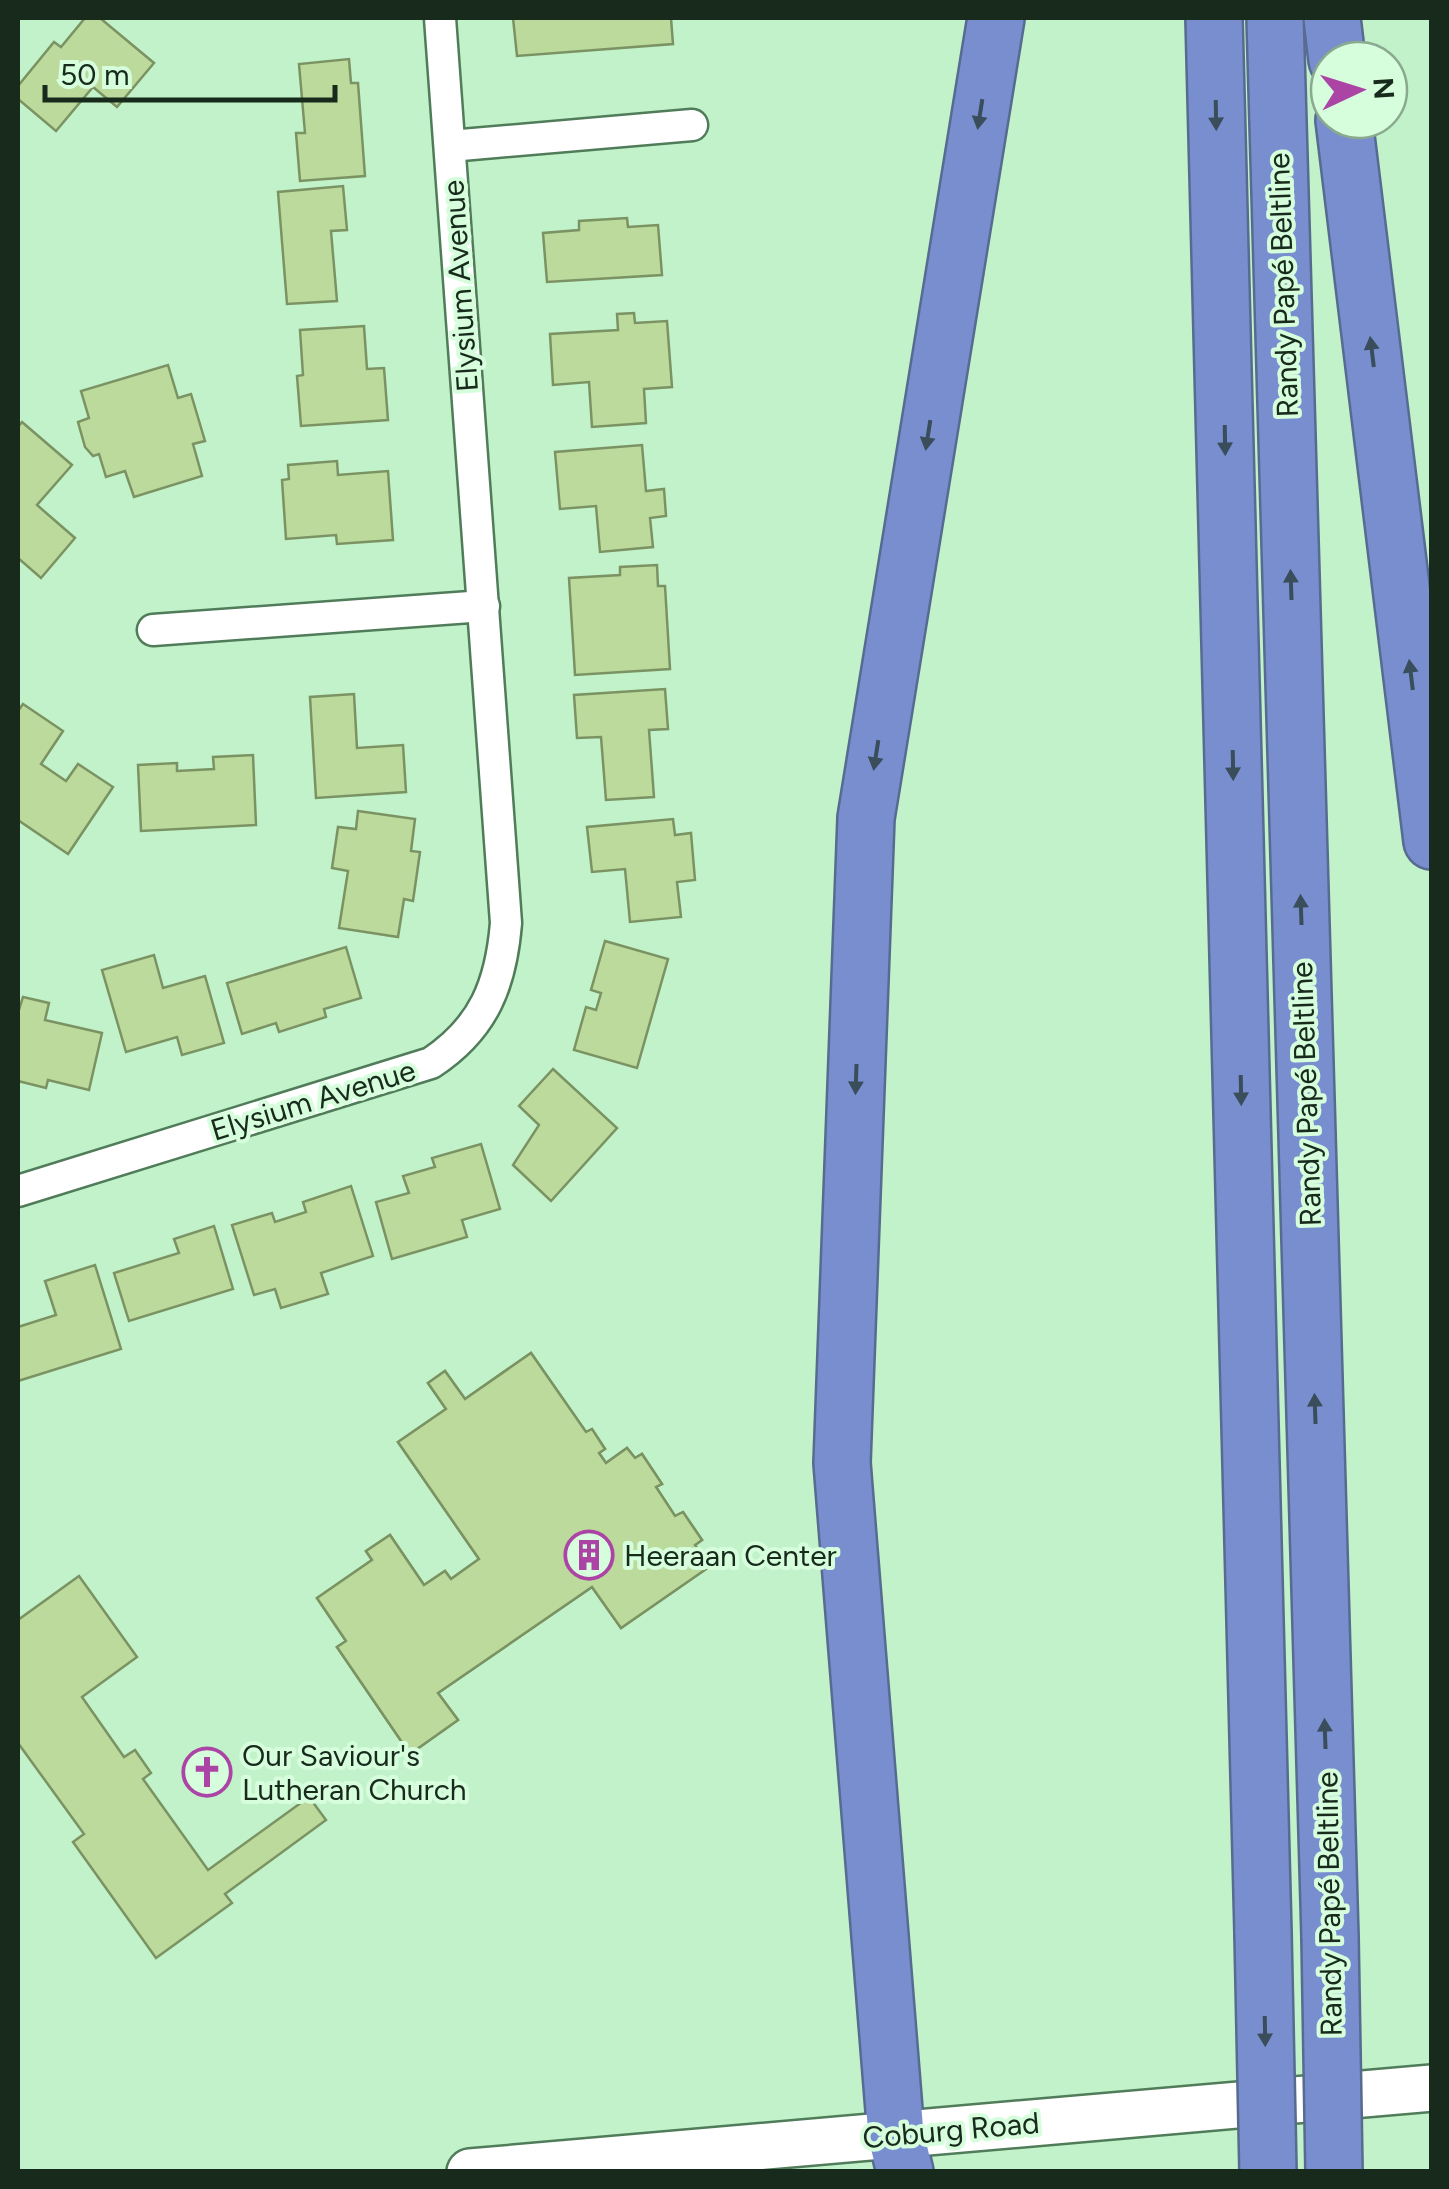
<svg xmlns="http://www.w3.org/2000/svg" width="1449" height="2189" viewBox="0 0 1449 2189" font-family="Figtree,sans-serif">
  <rect width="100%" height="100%" fill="#c2f2ca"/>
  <!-- building -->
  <g fill="#bbda9c" stroke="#7b9363" stroke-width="2.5" fill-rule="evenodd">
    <polygon points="85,18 100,18 154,63 117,107 93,87 56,131 18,99 18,86 54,42 61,47"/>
    <polygon points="513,18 671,18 673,44 517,56"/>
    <polygon points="349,59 351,83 358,83 365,176 300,181 296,133 305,133 299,64"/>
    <polygon points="343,186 347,230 331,231 337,301 287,304 278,192"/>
    <polygon points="627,218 628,227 658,225 662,275 547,282 543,233 579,230 579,221"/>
    <polygon points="634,313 635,323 667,321 672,387 644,389 646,423 592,427 589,382 553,385 550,334 618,330 617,314"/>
    <polygon points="364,326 367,369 384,368 388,420 301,426 297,376 303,375 300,330"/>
    <polygon points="168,365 178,398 191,394 205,441 193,444 202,476 134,497 125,471 106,477 99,454 93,456 85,447 78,422 89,418 81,391"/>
    <polygon points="22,422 72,465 37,505 75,538 41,578 18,558 18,427"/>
    <polygon points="642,445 646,491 664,489 666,516 650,518 653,547 600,552 596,506 560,509 555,452"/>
    <polygon points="337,461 338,475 388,471 393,540 337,544 336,535 286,539 282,480 289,479 288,465"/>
    <polygon points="657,565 658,586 665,586 670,669 575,675 569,578 620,575 620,567"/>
    <polygon points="665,689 668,729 649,730 654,797 606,800 601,737 577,738 574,695"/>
    <polygon points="354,694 357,748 403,745 406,792 316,798 310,697"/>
    <polygon points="23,704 63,731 41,764 66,781 78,764 113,787 68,854 18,820 18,711"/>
    <polygon points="253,755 256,825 141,831 138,765 177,763 177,771 214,769 213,757"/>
    <polygon points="358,811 415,819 411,851 420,852 413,901 404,899 398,937 339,928 348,871 332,868 338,827 356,829"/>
    <polygon points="673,819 675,835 691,833 695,880 677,882 681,917 630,922 625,869 592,872 587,827"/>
    <polygon points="605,941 668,959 637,1068 574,1050 586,1007 596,1010 601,993 591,990"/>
    <polygon points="346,947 361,998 324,1009 326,1017 279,1032 276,1023 242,1034 227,983"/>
    <polygon points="154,955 163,988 205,976 224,1043 182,1055 177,1037 126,1052 102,970"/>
    <polygon points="23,997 49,1003 45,1020 102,1033 89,1090 48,1080 46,1088 18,1081 18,1013"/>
    <polygon points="553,1069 617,1128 551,1201 513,1165 539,1125 519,1106"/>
    <polygon points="481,1144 500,1209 462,1220 467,1237 392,1259 376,1202 409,1193 403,1176 435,1167 432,1158"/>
    <polygon points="351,1186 373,1256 321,1273 328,1294 281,1308 275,1289 254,1295 232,1225 272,1213 275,1222 306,1212 303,1202"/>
    <polygon points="214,1226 233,1289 129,1321 114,1273 179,1253 174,1239"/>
    <polygon points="95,1265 121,1349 18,1381 18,1327 56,1315 45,1281"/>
    <path d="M531,1353L586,1432L592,1429L605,1449L599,1453L606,1463L627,1448L635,1458L642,1454L662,1484L656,1487L675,1516L683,1512L702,1540L695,1545L709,1567L621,1628L592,1587L438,1693L458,1720L410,1754L337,1647L346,1641L317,1598L372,1560L366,1551L390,1535L424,1585L445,1571L451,1579L479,1559L398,1442L446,1409L428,1383L445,1371L465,1399ZM499,1588L520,1618L490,1639L469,1608Z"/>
    <polygon points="531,1353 586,1432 592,1429 605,1449 599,1453 606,1463 627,1448 635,1458 642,1454 662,1484 656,1487 675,1516 683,1512 702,1540 695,1545 709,1567 621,1628 592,1587 438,1693 458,1720 410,1754 337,1647 346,1641 317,1598 372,1560 366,1551 390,1535 424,1585 445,1571 451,1579 479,1559 398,1442 446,1409 428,1383 445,1371 465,1399"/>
    <polygon points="79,1576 137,1657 82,1697 124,1757 135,1750 151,1773 143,1779 208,1870 309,1797 326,1820 225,1894 232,1903 156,1958 73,1842 84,1834 18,1743 18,1620"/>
  </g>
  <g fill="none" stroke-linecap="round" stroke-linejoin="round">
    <!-- minor casing -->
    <g stroke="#507c59" stroke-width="35">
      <g id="minor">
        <polyline points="450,146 692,125"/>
        <polyline points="153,630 484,606"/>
        <path d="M18,1191L431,1063C484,1028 501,984 506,923L440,18"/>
      </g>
    </g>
    <!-- secondary casing -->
    <g stroke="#507c59" stroke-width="50">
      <polyline id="secondary" points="470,2172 1432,2088"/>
    </g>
    <!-- motorway casing -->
    <g stroke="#576b90" stroke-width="60">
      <g id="motorway">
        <polyline points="1214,18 1263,1933"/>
        <polyline points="1275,18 1330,1937"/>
        <polyline points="1332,18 1337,60"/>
        <polyline points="1344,120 1432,841"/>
        <polyline points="905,2172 896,2135 842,1463 866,818 996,18"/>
      </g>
    </g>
    <!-- minor -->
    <use href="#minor" stroke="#fff" stroke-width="30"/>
    <!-- secondary -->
    <use href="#secondary" stroke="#fff" stroke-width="45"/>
    <!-- motorway -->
    <use href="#motorway" stroke="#798ecf" stroke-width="55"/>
    <!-- motorway-bridge casing -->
    <g stroke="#576b90" stroke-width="60" stroke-linecap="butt">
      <g id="motorway-bridge">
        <polyline points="1263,1933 1268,2172"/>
        <polyline points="1330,1937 1334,2172"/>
      </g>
    </g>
    <!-- motorway-bridge -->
    <use href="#motorway-bridge" stroke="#798ecf" stroke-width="55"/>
  </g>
  <!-- one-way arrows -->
  <defs><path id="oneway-solid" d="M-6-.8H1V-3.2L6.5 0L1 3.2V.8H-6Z" transform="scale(2.5)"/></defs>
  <g fill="#394d5a">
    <use href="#oneway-solid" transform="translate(980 114) rotate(99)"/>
    <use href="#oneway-solid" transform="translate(1216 115) rotate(89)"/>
    <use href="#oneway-solid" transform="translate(1372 352) rotate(-97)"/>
    <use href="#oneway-solid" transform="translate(928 435) rotate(99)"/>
    <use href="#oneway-solid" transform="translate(1225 440) rotate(89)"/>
    <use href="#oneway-solid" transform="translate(1291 585) rotate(-92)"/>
    <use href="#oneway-solid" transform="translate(1411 675) rotate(-97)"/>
    <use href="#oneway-solid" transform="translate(876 755) rotate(99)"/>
    <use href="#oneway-solid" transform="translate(1233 765) rotate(89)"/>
    <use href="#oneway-solid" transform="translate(1301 910) rotate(-92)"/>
    <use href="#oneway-solid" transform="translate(856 1079) rotate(92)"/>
    <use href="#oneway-solid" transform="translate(1241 1090) rotate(89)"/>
    <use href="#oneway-solid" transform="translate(1315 1409) rotate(-92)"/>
    <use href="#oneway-solid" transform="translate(1325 1734) rotate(-92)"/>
    <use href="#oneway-solid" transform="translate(1265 2031) rotate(89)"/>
  </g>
  <!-- icons -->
  <defs>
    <g id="building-ring" transform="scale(2.5)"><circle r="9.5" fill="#d6fddc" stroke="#ac44a6" stroke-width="1.5"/><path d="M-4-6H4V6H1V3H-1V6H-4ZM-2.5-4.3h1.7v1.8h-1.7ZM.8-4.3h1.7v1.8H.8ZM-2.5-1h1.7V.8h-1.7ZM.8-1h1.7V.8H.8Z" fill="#ac44a6"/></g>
    <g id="church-ring" transform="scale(2.5)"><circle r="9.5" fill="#d6fddc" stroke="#ac44a6" stroke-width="1.5"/><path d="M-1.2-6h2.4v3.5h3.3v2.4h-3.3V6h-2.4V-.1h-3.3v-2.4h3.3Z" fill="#ac44a6"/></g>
  </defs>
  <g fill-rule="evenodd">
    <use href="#building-ring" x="589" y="1555"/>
    <use href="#church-ring" x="207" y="1772"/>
  </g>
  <g text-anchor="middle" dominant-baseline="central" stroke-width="8" stroke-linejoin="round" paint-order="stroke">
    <!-- street labels -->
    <g font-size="30" fill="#172a1b" stroke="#d6fddc">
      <text transform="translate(1283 285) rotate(-92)">Randy Papé Beltline</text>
      <text transform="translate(460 286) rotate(-94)">Elysium Avenue</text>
      <text transform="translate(1306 1094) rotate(-92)">Randy Papé Beltline</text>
      <text transform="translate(313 1100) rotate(-17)">Elysium Avenue</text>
      <text transform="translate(1329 1904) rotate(-91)">Randy Papé Beltline</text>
      <text transform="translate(951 2130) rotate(-5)">Coburg Road</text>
    </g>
    <!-- poi labels -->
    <g font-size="30" fill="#172a1b" stroke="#d6fddc" text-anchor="start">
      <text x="624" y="1555">Heeraan Center</text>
      <text x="242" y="1755">Our Saviour's<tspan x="242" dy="34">Lutheran Church</tspan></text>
    </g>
  </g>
  <!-- border -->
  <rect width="1449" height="2189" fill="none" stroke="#172a1b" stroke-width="40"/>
  <!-- north arrow -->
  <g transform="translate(1359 90) rotate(86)"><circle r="48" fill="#d6fddc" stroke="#8aa98f" stroke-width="2.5"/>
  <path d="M0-8L18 38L0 25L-18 38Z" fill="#ac44a6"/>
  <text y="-15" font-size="28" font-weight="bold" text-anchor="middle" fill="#172a1b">N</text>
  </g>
  <!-- scale -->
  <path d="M45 85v15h290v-15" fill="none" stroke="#172a1b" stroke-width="5"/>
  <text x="60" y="85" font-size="30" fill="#172a1b" stroke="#d6fddc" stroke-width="8" paint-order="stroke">50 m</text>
</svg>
